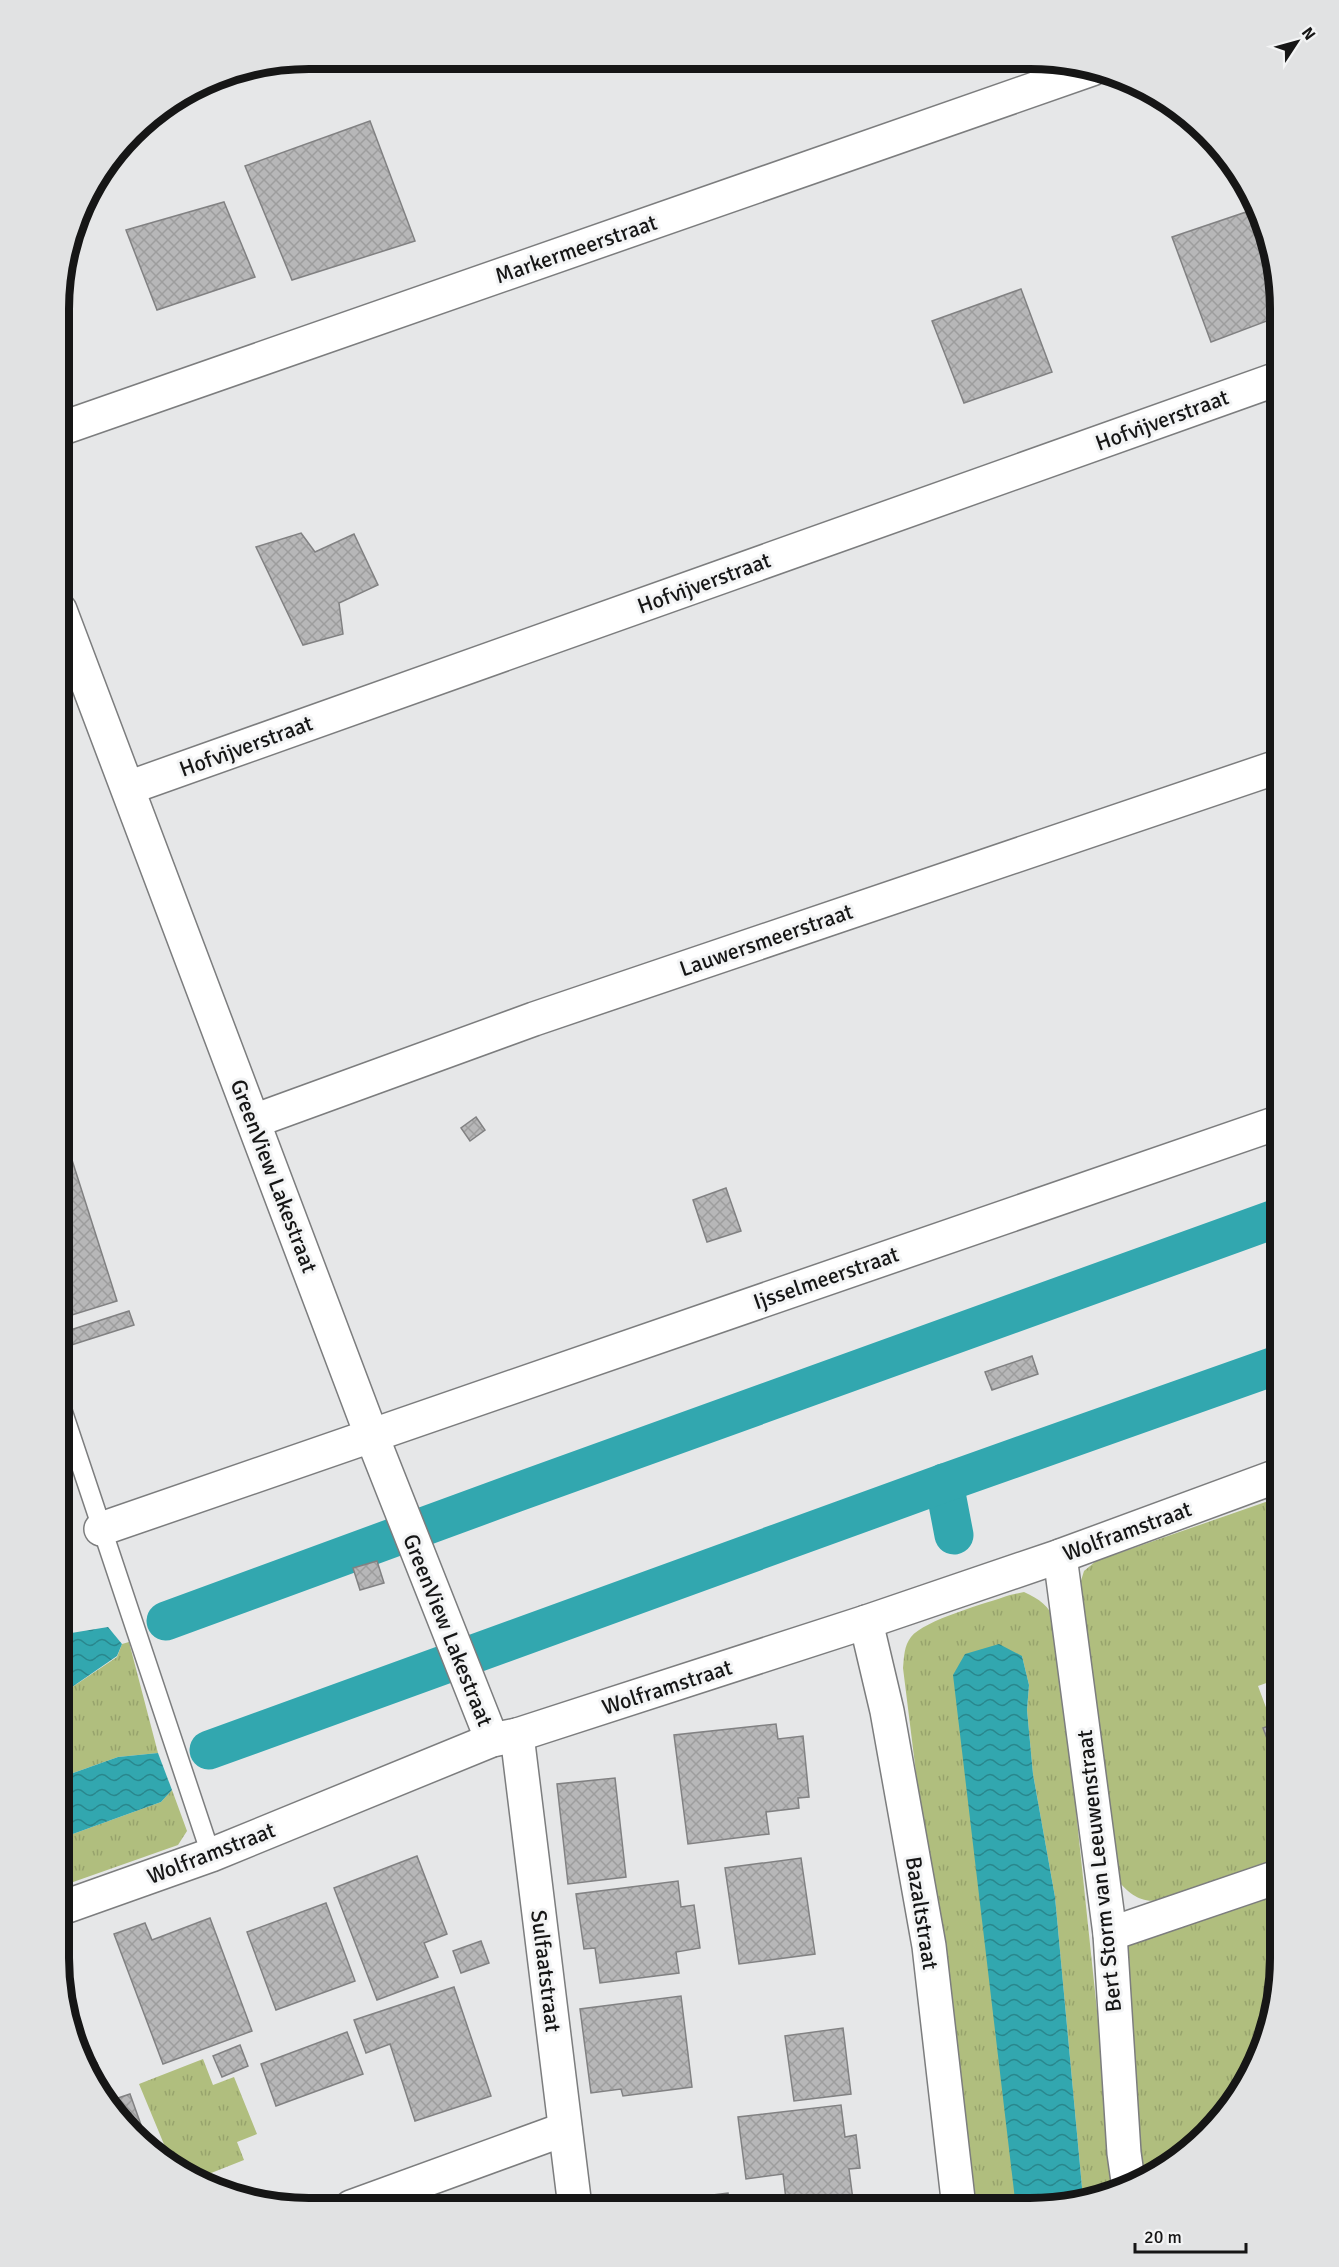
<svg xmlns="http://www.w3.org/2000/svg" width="1339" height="2267" viewBox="0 0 1339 2267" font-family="Signika,sans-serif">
  <defs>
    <pattern id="grass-tufts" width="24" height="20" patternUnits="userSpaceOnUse" patternTransform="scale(1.5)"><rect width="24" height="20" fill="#b0be7e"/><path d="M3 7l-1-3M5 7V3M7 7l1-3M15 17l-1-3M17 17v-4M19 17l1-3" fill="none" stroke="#97a36c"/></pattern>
    <pattern id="water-waves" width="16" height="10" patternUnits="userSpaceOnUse" patternTransform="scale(1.5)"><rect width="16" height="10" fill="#32a7af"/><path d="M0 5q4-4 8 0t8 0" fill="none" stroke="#29878d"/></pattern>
    <pattern id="building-cross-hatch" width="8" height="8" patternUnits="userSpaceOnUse" patternTransform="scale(1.5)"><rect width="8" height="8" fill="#b7b7b8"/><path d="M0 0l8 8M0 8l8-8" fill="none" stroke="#9d9d9d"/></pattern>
  </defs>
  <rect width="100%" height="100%" fill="#e6e7e8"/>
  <!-- grass -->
  <g fill="url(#grass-tufts)">
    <path d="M1280,1497V1678L1258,1686L1280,1745V1859L1166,1901C1142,1902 1135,1899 1119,1882L1079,1587L1084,1571L1096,1561Z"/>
    <path d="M1024,1592C1040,1599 1048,1606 1056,1621L1116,2191L1083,2198L1055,1897L1033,1774L1027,1710L1029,1685L1022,1656L1013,2165L1016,2208H970L903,1668C904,1657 904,1646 911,1637C924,1620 987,1603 1010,1595Z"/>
    <polygon points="129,1642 158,1753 118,1757 59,1778 59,1696 117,1657 122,1644"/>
    <polygon points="172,1790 187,1831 178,1845 59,1887 59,1839 161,1802"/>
    <polygon points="1280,1889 1280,1975 1262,2053 1229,2110 1182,2157 1143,2179 1129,2082 1123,1958 1131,1938"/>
    <polygon points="203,2059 213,2085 234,2077 257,2134 237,2142 244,2160 196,2179 173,2166 139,2084"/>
  </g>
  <!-- water -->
  <g fill="url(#water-waves)">
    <polygon points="108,1627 122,1644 117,1656 59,1696 59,1635"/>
    <polygon points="999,1644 1022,1656 1029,1685 1027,1710 1033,1774 1055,1897 1083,2198 1030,2208 1016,2208 953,1675 965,1654"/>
    <polygon points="158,1753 172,1790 161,1802 59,1839 59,1778 118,1757"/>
  </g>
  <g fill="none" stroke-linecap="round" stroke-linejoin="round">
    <!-- canal -->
    <g stroke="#32a7af" stroke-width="39">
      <polyline points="944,1483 954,1535"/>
      <polyline points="166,1621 515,1493 1280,1217"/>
      <polyline points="209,1750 944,1483 1280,1364"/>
    </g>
  </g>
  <!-- building -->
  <g fill="url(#building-cross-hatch)" stroke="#818182" stroke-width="1.5">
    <polygon points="428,59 450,59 433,69"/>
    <polygon points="370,121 415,241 292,280 245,166"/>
    <polygon points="224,202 255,277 157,310 126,230"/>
    <polygon points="1258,208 1262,214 1280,316 1211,342 1172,237"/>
    <polygon points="1021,289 1052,372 964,403 932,321"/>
    <polygon points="301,533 315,552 354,534 378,585 339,603 343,634 303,645 256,547"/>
    <polygon points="476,1117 485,1130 470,1141 461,1128"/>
    <polygon points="72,1160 117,1301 59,1319 59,1164"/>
    <polygon points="726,1188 741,1231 707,1242 693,1200"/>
    <polygon points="129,1311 134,1325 65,1347 61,1333"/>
    <polygon points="1032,1356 1038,1374 992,1390 985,1372"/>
    <polygon points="377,1561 384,1583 360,1590 353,1568"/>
    <polygon points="1280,1722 1280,1772 1263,1728"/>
    <polygon points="776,1724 778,1739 803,1736 809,1797 798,1798 799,1808 766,1812 769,1834 688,1844 674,1735"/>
    <polygon points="615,1778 626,1877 568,1884 557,1784"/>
    <polygon points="417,1856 447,1934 424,1943 438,1977 377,2000 334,1888"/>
    <polygon points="801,1858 815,1954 739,1964 725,1868"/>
    <polygon points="678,1881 681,1907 694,1905 700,1948 676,1952 679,1973 600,1983 595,1948 584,1949 576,1894"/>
    <polygon points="326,1903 355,1981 276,2010 247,1932"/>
    <polygon points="210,1918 252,2031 163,2064 114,1934 145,1923 152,1940"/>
    <polygon points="481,1941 489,1963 461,1973 453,1951"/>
    <polygon points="454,1987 491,2096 415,2121 390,2044 366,2053 354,2020"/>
    <polygon points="681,1996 692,2087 623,2096 621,2089 591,2093 580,2009"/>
    <polygon points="843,2028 851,2094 794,2101 785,2036"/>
    <polygon points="347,2032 363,2074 276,2106 261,2064"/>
    <polygon points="240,2045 248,2066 222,2077 213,2056"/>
    <polygon points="97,2063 106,2088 99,2090 85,2067"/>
    <polygon points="130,2094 150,2150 110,2110 106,2102"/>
    <polygon points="841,2105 845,2137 856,2135 860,2168 849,2169 853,2200 787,2208 783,2174 746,2179 738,2117"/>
    <polygon points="728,2193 730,2208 615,2207"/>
  </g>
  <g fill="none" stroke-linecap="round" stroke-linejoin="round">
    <!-- lane casing -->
    <g stroke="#7c7d7e" stroke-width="21">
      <polyline id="lane" points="59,1400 211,1855"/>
    </g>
    <!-- street casing -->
    <g stroke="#7c7d7e" stroke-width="36">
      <g id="street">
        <polyline points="60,429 1092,69"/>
        <polyline points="60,610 371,1434 492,1740"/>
        <polyline points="128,788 1280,378"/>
        <polyline points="254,1121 534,1019 1280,766"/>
        <polyline points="101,1529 1280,1122"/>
        <polyline points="1060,1556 1110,1934 1124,2153 1129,2188"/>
        <polyline points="866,1622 887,1711 929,1946 959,2208"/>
        <polyline points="517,1735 575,2207"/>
        <polyline points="59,1909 211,1855 492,1740 517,1735 866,1622 1060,1556 1280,1475"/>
        <polyline points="1110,1934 1280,1876"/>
        <polyline points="351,2207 565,2129"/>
      </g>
    </g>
    <!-- lane -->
    <use href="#lane" stroke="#fff" stroke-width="18"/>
    <!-- street -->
    <use href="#street" stroke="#fff" stroke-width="33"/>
  </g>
  <g text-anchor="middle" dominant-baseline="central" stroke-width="6" stroke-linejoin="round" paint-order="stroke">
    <!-- street labels -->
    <g font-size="22" fill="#161616" stroke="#f3f4f5">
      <text transform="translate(576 249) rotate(-19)">Markermeerstraat</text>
      <text transform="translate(1162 420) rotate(-20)">Hofvijverstraat</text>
      <text transform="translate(704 583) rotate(-20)">Hofvijverstraat</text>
      <text transform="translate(246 746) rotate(-20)">Hofvijverstraat</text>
      <text transform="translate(766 940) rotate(-19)">Lauwersmeerstraat</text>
      <text transform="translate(274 1176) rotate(69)">GreenView Lakestraat</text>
      <text transform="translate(826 1278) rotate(-19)">Ijsselmeerstraat</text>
      <text transform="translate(1127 1531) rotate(-20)">Wolframstraat</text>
      <text transform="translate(448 1630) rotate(68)">GreenView Lakestraat</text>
      <text transform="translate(667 1687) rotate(-18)">Wolframstraat</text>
      <text transform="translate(211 1853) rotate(-21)">Wolframstraat</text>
      <text transform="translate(1099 1871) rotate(-96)">Bert Storm van Leeuwenstraat</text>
      <text transform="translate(922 1913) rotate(81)">Bazaltstraat</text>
      <text transform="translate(546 1971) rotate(83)">Sulfaatstraat</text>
    </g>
  </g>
  <!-- crop -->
  <path d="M0 0H1339V2267H0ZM309 69H1030A240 240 0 0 1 1270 309V1958A240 240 0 0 1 1030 2198H309A240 240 0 0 1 69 1958V309A240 240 0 0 1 309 69Z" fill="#e1e2e3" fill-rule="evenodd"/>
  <path fill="none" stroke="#161616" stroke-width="8" d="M309 69H1030A240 240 0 0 1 1270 309V1958A240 240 0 0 1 1030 2198H309A240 240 0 0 1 69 1958V309A240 240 0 0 1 309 69Z"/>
  <!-- north arrow -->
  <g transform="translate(1297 42) rotate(54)" stroke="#f3f4f5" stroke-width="4.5" paint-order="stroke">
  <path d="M0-4.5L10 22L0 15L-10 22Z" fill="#161616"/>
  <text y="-9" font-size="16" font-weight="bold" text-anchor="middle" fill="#161616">N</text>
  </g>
  <!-- scale -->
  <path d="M1135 2243v9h111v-9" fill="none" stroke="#161616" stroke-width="3"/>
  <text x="1144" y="2243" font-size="18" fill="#161616" stroke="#f3f4f5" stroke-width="4.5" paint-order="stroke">20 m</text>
</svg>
